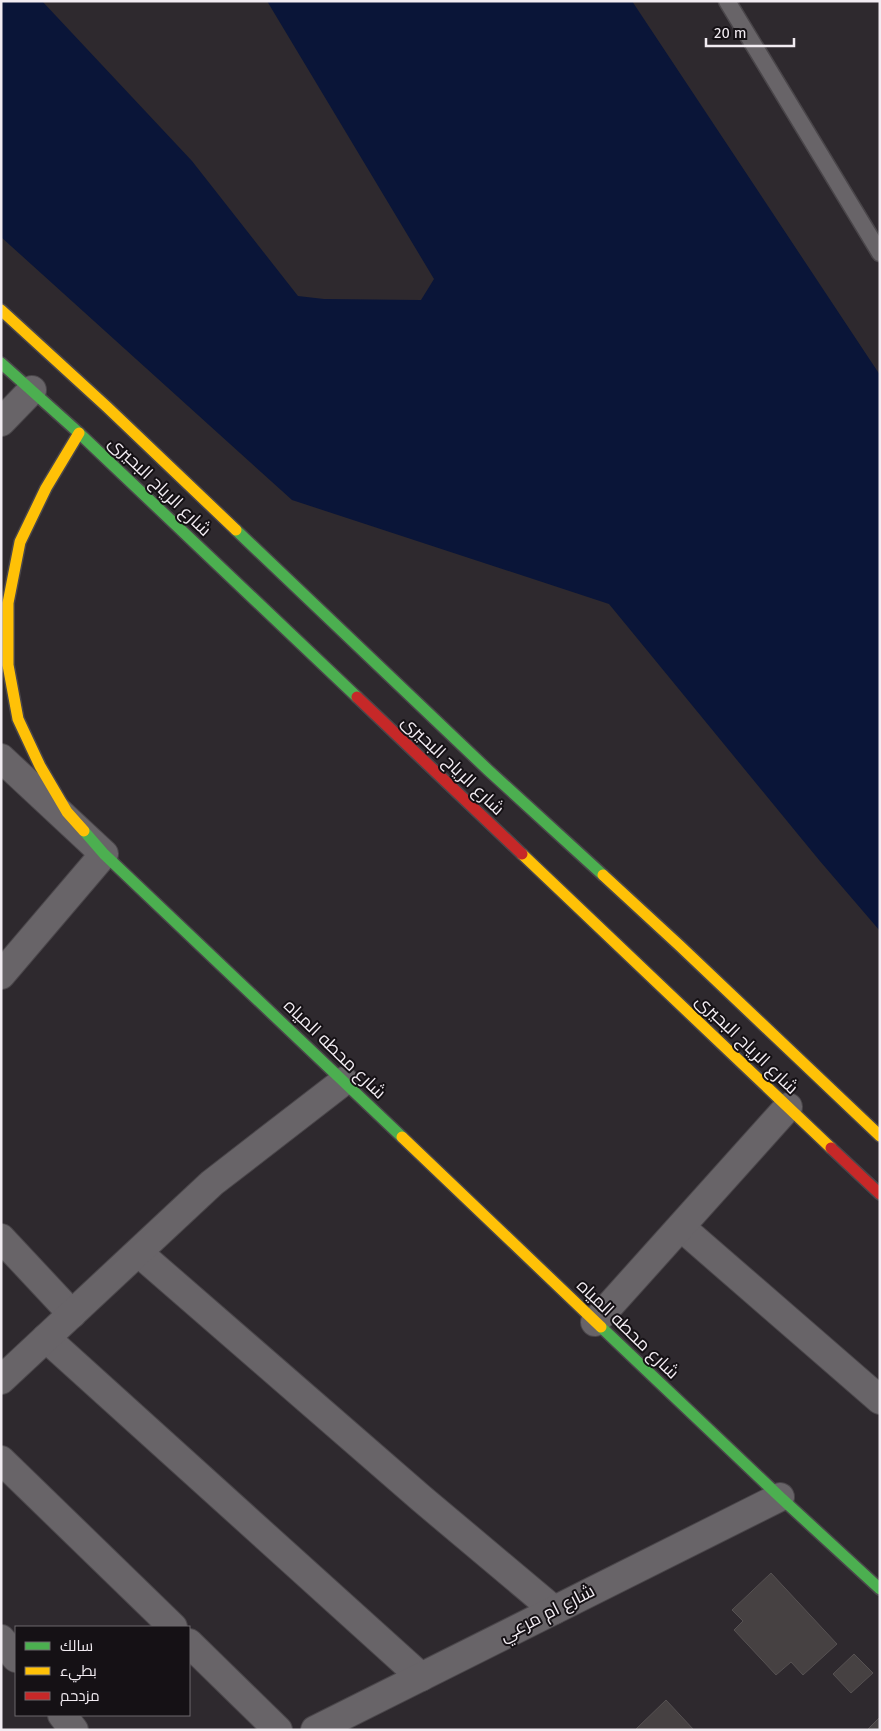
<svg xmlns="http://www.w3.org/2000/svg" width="881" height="1731" viewBox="0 0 881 1731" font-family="'Fira Sans',Cairo,sans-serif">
  <rect width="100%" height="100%" fill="#2e292e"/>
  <!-- water -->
  <polygon fill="#0a1538" points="1,1 42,1 192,161 298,296 324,299 421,300 434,279 267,1 632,1 880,375 880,931 819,860 609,604 292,500 1,237"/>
  <!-- building -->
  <g fill="#464142" stroke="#565152">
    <polygon points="771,1573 837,1644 803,1675 791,1662 776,1675 734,1630 743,1621 732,1610"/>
    <polygon points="854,1654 873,1673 851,1693 833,1674"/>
    <polygon points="666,1700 694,1730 635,1730"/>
    <polygon points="880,1717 880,1730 867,1730"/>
  </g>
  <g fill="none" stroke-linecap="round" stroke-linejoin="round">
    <!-- lane casing -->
    <g stroke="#4a464a" stroke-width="19">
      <polyline id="lane" points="727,1 880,253"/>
    </g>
    <!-- street casing -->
    <g stroke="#4a464a" stroke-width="30">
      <g id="street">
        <polyline points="1,422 32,390"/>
        <polyline points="1,758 104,854 1,975"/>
        <polyline points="681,1227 880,1400"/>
        <polyline points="1,1238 72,1314"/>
        <polyline points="139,1253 422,1499 554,1610"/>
        <polyline points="595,1322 788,1107"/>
        <polyline points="46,1338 421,1677"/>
        <polyline points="1,1380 212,1183 344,1081"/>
        <polyline points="1,1460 173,1627"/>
        <polyline points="1,1639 16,1658"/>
        <polyline points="189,1643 278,1730"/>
        <polyline points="62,1715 74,1730"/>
        <polyline points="315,1730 780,1497"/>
      </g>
    </g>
    <!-- fast casing -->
    <g stroke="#4a464a" stroke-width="14">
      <g id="fast">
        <polyline points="1,363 79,433 357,697"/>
        <polyline points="236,530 488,770 603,875"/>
        <polyline points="84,831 104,854 402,1137"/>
        <polyline points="601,1327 780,1497 880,1589"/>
      </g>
    </g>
    <!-- slow casing -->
    <g stroke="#4a464a" stroke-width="14">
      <g id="slow">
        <polyline points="1,310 107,407 236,530"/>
        <polyline points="79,433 46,488 20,542 8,603 8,665 18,719 40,766 67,812 84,831"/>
        <polyline points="522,854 831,1148"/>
        <polyline points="603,875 680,946 880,1136"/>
        <polyline points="402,1137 601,1327"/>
      </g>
    </g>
    <!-- jam casing -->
    <g stroke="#4a464a" stroke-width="14">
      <g id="jam">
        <polyline points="357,697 522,854"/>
        <polyline points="831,1148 880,1194"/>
      </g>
    </g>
    <!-- lane -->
    <use href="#lane" stroke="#686468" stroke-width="16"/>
    <!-- street -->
    <use href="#street" stroke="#686468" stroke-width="28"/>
    <!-- fast -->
    <use href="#fast" stroke="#4caf50" stroke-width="11"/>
    <!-- slow -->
    <use href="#slow" stroke="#ffc107" stroke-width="11"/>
    <!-- jam -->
    <use href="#jam" stroke="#c62828" stroke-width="11"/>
  </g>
  <g text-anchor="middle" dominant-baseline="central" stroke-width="4" stroke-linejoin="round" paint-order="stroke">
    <!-- street labels -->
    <g font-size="18" fill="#f2ecf2" stroke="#151115">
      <text transform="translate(160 486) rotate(44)">شارع الرياح البحيرى</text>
      <text transform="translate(453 765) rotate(44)">شارع الرياح البحيرى</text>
      <text transform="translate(747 1044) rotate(44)">شارع الرياح البحيرى</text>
      <text transform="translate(335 1049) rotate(44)">شارع محطه المياه</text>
      <text transform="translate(628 1329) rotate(44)">شارع محطه المياه</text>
      <text transform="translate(547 1613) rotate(-27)">شارع ام مرعي</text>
    </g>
  </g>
  <!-- border -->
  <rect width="881" height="1731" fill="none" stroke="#f2ecf2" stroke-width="5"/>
  <!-- legend -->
  <rect x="15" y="1626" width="175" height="90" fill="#151115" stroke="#6d696d"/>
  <rect x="25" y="1642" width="25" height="8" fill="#4caf50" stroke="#6d696d"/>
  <text x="60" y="1651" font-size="15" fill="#f2ecf2">سالك</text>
  <rect x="25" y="1667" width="25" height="8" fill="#ffc107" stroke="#6d696d"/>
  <text x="60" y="1676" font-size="15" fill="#f2ecf2">بطيء</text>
  <rect x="25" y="1692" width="25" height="8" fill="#c62828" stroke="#6d696d"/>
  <text x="60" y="1701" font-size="15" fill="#f2ecf2">مزدحم</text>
  <!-- scale -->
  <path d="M706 38v8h88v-8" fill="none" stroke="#f2ecf2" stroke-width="2.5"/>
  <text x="714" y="38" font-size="15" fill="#f2ecf2" stroke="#151115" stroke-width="4" paint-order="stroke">20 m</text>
</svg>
